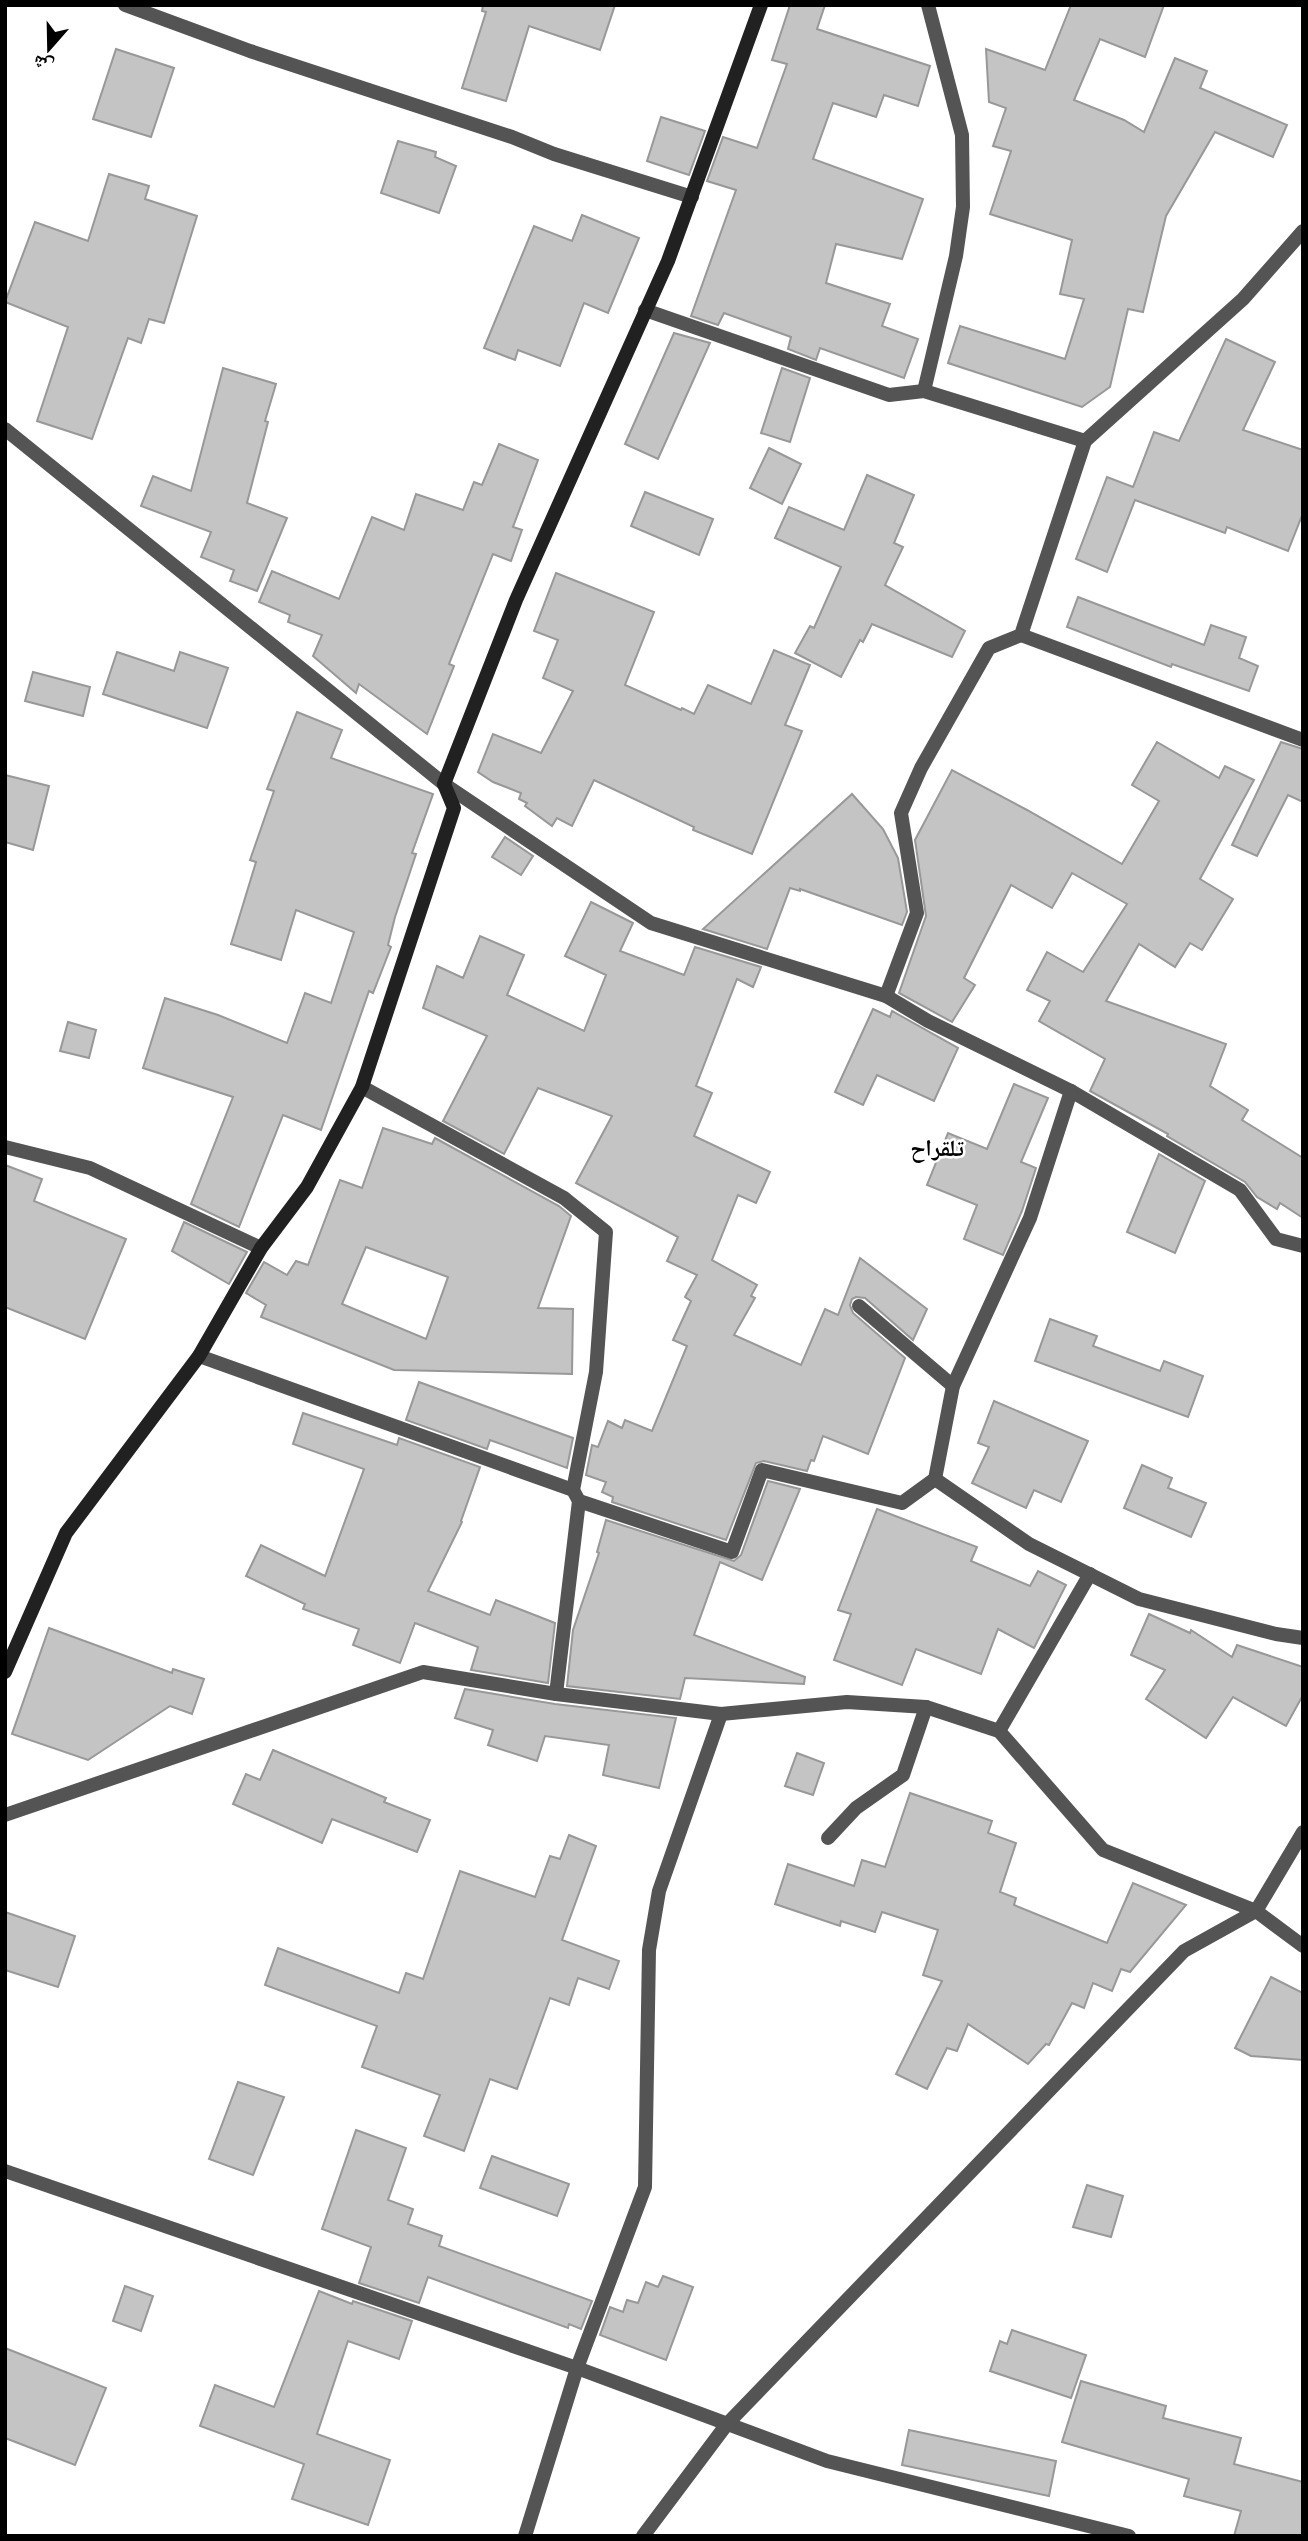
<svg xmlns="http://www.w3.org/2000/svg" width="1308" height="2541" viewBox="0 0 1308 2541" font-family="Figtree,'Noto Naskh Arabic',sans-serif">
  <rect width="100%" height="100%" fill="#fff"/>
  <!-- building -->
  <g fill="#c4c4c4" stroke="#989898" stroke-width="2" fill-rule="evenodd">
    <polygon points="483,5 615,5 600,50 529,26 506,101 462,88 486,12 482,11"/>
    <polygon points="790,5 825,5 817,29 930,66 918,106 884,95 876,117 833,103 813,159 923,199 902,259 836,244 826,283 890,304 882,326 918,339 904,378 820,348 816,360 788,349 791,337 724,313 718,325 691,316 736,190 707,181 723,137 757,148 787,64 772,60"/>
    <polygon points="1071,5 1164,5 1145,57 1100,39 1074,100 1124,120 1144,132 1175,58 1207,71 1200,88 1287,125 1273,157 1215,132 1166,216 1143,312 1128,309 1110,387 1082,407 948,363 960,326 1065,359 1084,299 1060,294 1072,240 990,214 1011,151 993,146 1006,108 989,102 986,49 1045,70"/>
    <polygon points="116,49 174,68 151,137 93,119"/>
    <polygon points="661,117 705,131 689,175 647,161"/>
    <polygon points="398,141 436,152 435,157 456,166 439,213 381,193"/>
    <polygon points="109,174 149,186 145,199 197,216 164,323 149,319 141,343 128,338 92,439 37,421 68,327 5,302 35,222 88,241"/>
    <polygon points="582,215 639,238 608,313 584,303 560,366 518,350 515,360 484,348 534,226 572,241"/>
    <polygon points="674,333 710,343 658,459 625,444"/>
    <polygon points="1226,339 1275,362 1243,430 1303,450 1303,513 1288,551 1227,527 1225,533 1135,500 1107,572 1076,559 1107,477 1133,487 1154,432 1179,441"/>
    <polygon points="223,368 276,384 265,421 268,422 247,503 287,518 257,591 230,581 234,570 201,557 211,532 141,506 153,476 191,491"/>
    <polygon points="782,368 810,378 790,442 761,433"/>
    <polygon points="499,444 538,460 513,527 522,530 511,561 493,554 449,664 454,666 427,734 359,684 356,693 313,656 322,635 288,622 290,615 259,602 272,571 339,599 372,517 404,530 416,494 463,510 474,482 482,485"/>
    <polygon points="769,448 801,464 782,504 750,488"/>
    <polygon points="867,475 914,495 894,543 903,547 885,585 965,631 952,657 872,624 863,642 860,640 841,677 795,653 810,626 814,628 841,567 775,538 789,507 844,530"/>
    <polygon points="645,492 713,519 699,555 631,526"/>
    <polygon points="556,573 654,612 625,685 681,710 682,708 694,714 708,685 751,704 774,650 810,665 785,725 802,731 752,854 693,830 694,827 594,780 572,826 557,818 552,826 525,806 527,803 519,799 521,793 493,782 478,772 493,734 541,753 573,691 543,678 558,640 534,631"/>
    <polygon points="1078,597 1204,645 1211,625 1246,637 1239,658 1258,666 1249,691 1172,664 1171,667 1067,627"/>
    <polygon points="117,652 174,671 180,652 228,668 207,728 103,694"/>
    <polygon points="33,672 90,687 83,716 25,701"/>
    <polygon points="297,712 342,730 331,758 433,794 412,853 416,854 395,917 388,945 391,947 373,993 369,991 321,1130 283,1115 239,1227 191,1204 233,1097 143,1068 165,998 218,1015 287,1043 305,993 331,1003 354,932 296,910 281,960 231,944 256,862 250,860 274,791 267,789"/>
    <polygon points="1157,742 1219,778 1225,766 1254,780 1200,879 1233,899 1202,950 1190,943 1175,967 1139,944 1106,1001 1226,1044 1210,1086 1248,1110 1242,1120 1303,1158 1303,1218 1280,1203 1277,1209 1257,1197 1245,1182 1167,1136 1168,1134 1090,1091 1105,1059 1039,1021 1050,1001 1027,990 1047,952 1083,972 1127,904 1072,873 1052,908 1011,885 964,978 975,985 952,1022 899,993 926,916 915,840 952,770 1027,810 1122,864 1159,801 1132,785"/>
    <polygon points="1281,742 1303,749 1303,802 1288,795 1257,856 1232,845"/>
    <polygon points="5,775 49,786 33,850 5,842"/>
    <polygon points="852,794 883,829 898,858 907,912 902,925 800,889 800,891 790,888 767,949 703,929"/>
    <polygon points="505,837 533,856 521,875 492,857"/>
    <polygon points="591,902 633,923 620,951 684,975 695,947 761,967 753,987 737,979 696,1086 712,1093 694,1136 770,1172 756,1203 738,1195 712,1260 757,1285 751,1296 755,1298 734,1335 801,1365 825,1309 838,1315 860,1258 927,1309 913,1340 865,1298 856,1297 852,1299 850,1305 853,1313 905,1358 868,1454 823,1436 814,1461 811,1460 807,1471 764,1461 756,1463 726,1540 612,1502 613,1497 602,1492 606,1482 586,1475 592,1445 598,1447 608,1421 622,1428 625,1420 652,1431 687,1346 673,1340 691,1301 685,1297 697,1275 667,1261 678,1237 576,1183 612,1116 538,1088 504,1154 443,1121 487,1036 423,1008 437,966 463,978 480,936 524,955 507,995 584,1031 606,975 565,956"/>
    <polygon points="873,1009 890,1017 892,1011 958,1048 934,1101 877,1075 863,1105 835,1092"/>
    <polygon points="68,1022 96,1030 89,1058 60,1051"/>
    <polygon points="1014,1084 1048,1098 1021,1162 1036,1168 1022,1211 1003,1255 964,1239 977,1205 927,1185 948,1133 987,1149"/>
    <path d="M383,1128L432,1144L435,1138L559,1206L571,1216L538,1308L573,1309L572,1374L394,1370L261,1317L266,1305L246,1293L264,1262L287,1275L296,1261L308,1265L340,1180L362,1188ZM366,1247L448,1277L426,1339L342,1304Z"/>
    <polygon points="1159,1154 1205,1181 1175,1253 1127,1232"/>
    <polygon points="5,1165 42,1179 34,1201 126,1239 85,1339 5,1307"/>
    <polygon points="184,1222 247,1252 229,1284 172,1251"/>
    <polygon points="1050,1319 1097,1336 1093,1346 1160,1371 1164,1361 1203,1376 1188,1417 1035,1361"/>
    <polygon points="419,1382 573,1438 567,1468 490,1440 487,1449 406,1420"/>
    <polygon points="994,1401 1088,1441 1061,1502 1034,1490 1026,1508 972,1483 989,1447 978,1443"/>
    <polygon points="303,1413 397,1445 399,1438 480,1467 461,1521 462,1522 428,1591 490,1615 496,1600 555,1623 548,1683 471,1670 478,1647 415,1623 400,1663 353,1645 359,1629 303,1609 305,1604 246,1576 261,1545 325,1576 364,1469 293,1444"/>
    <polygon points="1142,1465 1172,1478 1168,1488 1206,1503 1191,1537 1124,1508"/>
    <polygon points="768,1481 800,1489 762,1580 720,1562 694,1635 805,1677 804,1684 685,1678 680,1699 567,1686 573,1630 599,1553 597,1552 606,1520 734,1561 741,1555"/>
    <polygon points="877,1509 977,1547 971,1561 1030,1586 1038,1571 1066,1585 1034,1648 998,1629 981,1674 916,1649 902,1685 834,1660 851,1614 838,1610"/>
    <polygon points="1149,1614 1190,1633 1191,1630 1232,1657 1237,1645 1303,1667 1303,1695 1286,1726 1233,1697 1206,1738 1146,1699 1165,1670 1131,1655"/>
    <polygon points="49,1628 172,1673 173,1669 204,1679 192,1714 170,1706 88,1760 12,1734"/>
    <polygon points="465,1689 555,1704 676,1718 659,1788 603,1775 609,1745 545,1736 537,1761 488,1745 493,1730 455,1718"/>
    <polygon points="273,1750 386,1798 384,1802 430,1820 417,1852 332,1819 322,1843 233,1804 246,1774 260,1780"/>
    <polygon points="797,1753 824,1763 813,1795 785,1786"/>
    <polygon points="910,1793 992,1821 988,1833 1016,1843 1000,1892 1016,1898 1014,1905 1107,1943 1133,1883 1186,1905 1130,1972 1121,1969 1112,1991 1093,1983 1084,2008 1072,2003 1049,2045 1046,2044 1028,2064 968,2024 957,2051 947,2048 927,2089 896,2074 942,1981 923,1975 938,1930 882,1912 875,1932 841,1921 840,1926 775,1904 788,1864 854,1886 862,1860 885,1867"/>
    <polygon points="569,1835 596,1846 562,1940 619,1961 609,1989 578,1978 569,2005 550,1998 517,2089 490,2079 464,2151 424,2136 440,2095 362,2067 377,2026 265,1985 278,1948 399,1993 406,1973 423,1979 460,1871 535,1897 550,1856 560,1859"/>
    <polygon points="5,1912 75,1936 58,1987 5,1970"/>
    <polygon points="1271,1977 1303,1993 1303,2060 1251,2056 1235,2048"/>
    <polygon points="238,2082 284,2097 253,2175 209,2159"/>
    <polygon points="356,2130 406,2148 388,2200 413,2209 408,2224 442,2236 439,2246 592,2301 581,2329 569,2324 568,2328 428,2277 419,2303 359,2283 371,2247 322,2229"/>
    <polygon points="492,2156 569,2184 557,2216 480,2188"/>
    <polygon points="1087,2185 1123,2196 1111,2237 1073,2227"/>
    <polygon points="663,2276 693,2287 666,2360 600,2335 610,2307 623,2312 627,2300 638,2303 646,2282 658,2287"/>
    <polygon points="125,2286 153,2296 141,2331 113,2321"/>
    <polygon points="319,2291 352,2304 353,2301 412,2321 399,2359 348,2341 317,2434 390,2460 368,2525 292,2499 304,2464 200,2426 215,2385 274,2407"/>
    <polygon points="1012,2330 1086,2355 1071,2398 990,2371 1000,2341 1007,2344"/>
    <polygon points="5,2348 106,2388 75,2465 5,2438"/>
    <polygon points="1081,2381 1166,2406 1163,2418 1241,2438 1234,2464 1303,2482 1303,2536 1234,2536 1241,2511 1184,2496 1189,2479 1062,2442"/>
    <polygon points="909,2430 1056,2461 1049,2496 902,2465"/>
  </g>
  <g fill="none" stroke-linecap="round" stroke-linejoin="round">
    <!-- street -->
    <g stroke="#545454" stroke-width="14">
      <polyline points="125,5 250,51 512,137 554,154 692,197"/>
      <polyline points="645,310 889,395 924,391 1085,441"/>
      <polyline points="924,391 956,256 963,207 962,135 928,5"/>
      <polyline points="5,429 444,784 651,923 886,996 928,1021 1071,1091 1240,1190 1276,1239 1303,1246"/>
      <polyline points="1021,635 1303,740"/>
      <polyline points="886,996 917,913 901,813 921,768 989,648 1021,635 1085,441 1243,299 1303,231"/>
      <polyline points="362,1087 564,1198 606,1232 596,1372 573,1490"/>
      <polyline points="5,1147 90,1168 261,1248"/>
      <polyline points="859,1306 953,1386"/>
      <polyline points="199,1356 573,1490 579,1501 732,1552 762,1470 902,1503 935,1479 953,1386 1030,1218 1071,1091"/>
      <polyline points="935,1479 1029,1544 1139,1599 1276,1634 1303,1638"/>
      <polyline points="556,1694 579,1501"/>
      <polyline points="999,1731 1090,1574"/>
      <polyline points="5,1815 423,1672 556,1694 721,1714 847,1702 926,1707 999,1731 1103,1850 1256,1911 1303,1946"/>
      <polyline points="828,1838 856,1808 903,1775 926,1707"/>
      <polyline points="5,2171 577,2368 827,2461 1129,2536"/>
      <polyline points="525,2536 577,2368 645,2187 649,1950 659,1891 721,1714"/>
      <polyline points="643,2536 727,2424 1184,1951 1256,1911 1303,1832"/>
    </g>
    <!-- secondary -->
    <polyline stroke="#212121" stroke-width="14" points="5,1672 66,1533 199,1356 261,1248 307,1187 362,1087 454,808 444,784 516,600 668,261 761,5"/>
  </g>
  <g text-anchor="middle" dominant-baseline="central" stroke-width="5" stroke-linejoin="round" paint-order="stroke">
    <!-- quarter labels -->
    <g font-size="23" font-weight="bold" fill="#000" stroke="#fff">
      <text x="937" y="1148">تلقراح</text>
    </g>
  </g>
  <!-- border -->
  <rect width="1308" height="2541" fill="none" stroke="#000000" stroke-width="14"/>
  <!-- north arrow -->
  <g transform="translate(49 49) rotate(200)" stroke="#ffffff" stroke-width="5" paint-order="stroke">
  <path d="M0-5L12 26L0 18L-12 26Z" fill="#000000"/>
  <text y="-10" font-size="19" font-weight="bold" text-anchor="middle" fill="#000000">ش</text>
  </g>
</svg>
